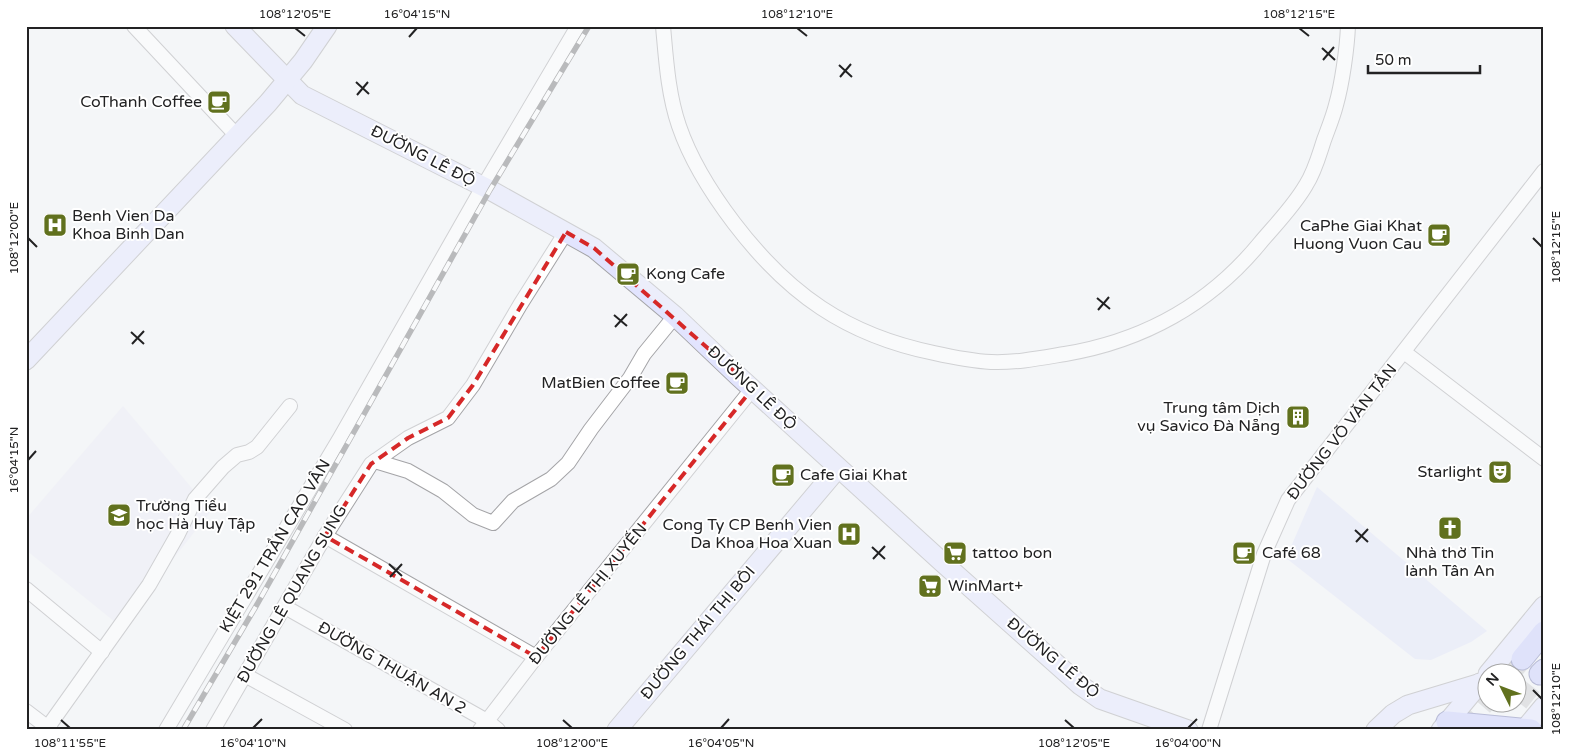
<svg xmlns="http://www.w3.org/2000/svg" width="1570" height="756" viewBox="0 0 1570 756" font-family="'Varela Round',sans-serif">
  <rect width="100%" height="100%" fill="#f4f5f8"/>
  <!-- built -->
  <polygon fill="#ebecf7" points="123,406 211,511 120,626 26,550 26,519"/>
  <!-- green -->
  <polygon fill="#e1e4f8" points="1317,487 1487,631 1471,642 1431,660 1415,659 1286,558"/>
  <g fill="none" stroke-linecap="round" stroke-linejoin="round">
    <!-- primary-tunnel -->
    <g stroke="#cacbcd" stroke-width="21" stroke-dasharray="21 11" stroke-linecap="butt">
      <polyline points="1509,674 1522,659"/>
      <polyline points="1518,702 1540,674"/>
      <polyline points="1461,730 1488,699"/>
    </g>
    <!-- street casing -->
    <g stroke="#a4a4a7" stroke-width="16">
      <g id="street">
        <polyline points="134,26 237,136"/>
        <path d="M663,26C666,59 668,94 679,126C691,161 712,194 734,223C788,294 846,335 934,353C952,357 972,361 991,362C1016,363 1041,358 1065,354C1143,341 1210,304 1260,243C1276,224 1294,206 1306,185C1315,171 1319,155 1324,140C1328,129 1333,117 1336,105C1342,84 1347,49 1348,26"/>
        <polyline points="1404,352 1544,459"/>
        <polyline points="375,461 408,471 443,491 473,515 493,523 513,501 551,479 568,463 591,429 630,378 644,354 675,316"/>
        <polyline points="325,536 536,657"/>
        <polyline points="26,589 102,652"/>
        <polyline points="285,607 487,721 498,730"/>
        <polyline points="245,675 345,730"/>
        <polyline points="26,711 51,730"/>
        <polyline points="48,727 149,585 178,534 195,499 223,467 237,455 249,452 257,447 290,406"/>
        <polyline points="166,730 340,438 483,187 578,26"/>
        <polyline points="213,730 325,536 371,464 408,438 448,418 473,385 520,305 566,232"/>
        <polyline points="480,730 536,657 753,388"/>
        <polyline points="1209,730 1264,554 1288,500 1544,171"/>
      </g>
    </g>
    <!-- secondary casing -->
    <g stroke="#a4a4a7" stroke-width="21">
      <g id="secondary">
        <polyline points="235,26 302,95 490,190 594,248 675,316 738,376 942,562 1080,685 1100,699 1188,730"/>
        <polyline points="26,360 268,103 303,61 327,26"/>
        <polyline points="1488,674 1544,606"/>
        <polyline points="617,730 838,468"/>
        <polyline points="1376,730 1393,714 1408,705 1481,683"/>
        <polyline points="1441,730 1480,683"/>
        <polyline points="1524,730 1544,706"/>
      </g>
    </g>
    <!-- primary casing -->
    <g stroke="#7378b0" stroke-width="23">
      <g id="primary">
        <polyline points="1522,659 1544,632"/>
        <polyline points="1540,674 1544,670"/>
        <polyline points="1447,722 1531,730"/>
      </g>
    </g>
    <!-- street -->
    <use href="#street" stroke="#fff" stroke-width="14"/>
    <!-- secondary -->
    <use href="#secondary" stroke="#e2e4fe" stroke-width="19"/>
    <!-- primary -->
    <use href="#primary" stroke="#c5cafd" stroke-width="21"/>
    <!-- rail casing -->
    <g stroke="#717173" stroke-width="5.5">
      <polyline id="rail" points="183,730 255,608 490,190 589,26"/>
    </g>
    <!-- rail -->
    <use href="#rail" stroke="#fff" stroke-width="4" stroke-dasharray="11" stroke-linecap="butt"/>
  </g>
  <!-- marked area -->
  <path d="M0 0H1570V756H0ZM566,232L594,248L753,388L536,657L325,536L371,464L408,438L448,418L473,385Z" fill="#f4f5f8" fill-opacity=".55" fill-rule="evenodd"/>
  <path fill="none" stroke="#d62828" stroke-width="4" stroke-dasharray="10 6" stroke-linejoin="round" d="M566,232L594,248L753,388L536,657L325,536L371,464L408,438L448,418L473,385Z"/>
  <!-- ticks -->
  <path fill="none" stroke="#222223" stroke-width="2" d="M295,28L305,36M797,28L807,36M1299,28L1309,36M409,37L417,28M1322,48L1335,60M1323,60L1334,47M839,65L852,77M840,77L851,64M356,82L369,94M357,95L368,82M28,238L37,247M1533,238L1542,247M1097,298L1110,309M1098,310L1109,297M614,315L627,326M615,327L627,314M131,332L144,344M132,344L144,331M28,460L36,451M1355,530L1368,542M1356,542L1368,529M872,547L885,559M873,559L885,546M389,564L402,576M390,577L402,564M1533,690L1542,699M61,720L70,728M563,720L572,728M1065,720L1074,728M253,728L262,719M721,728L729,719M1188,728L1197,719"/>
  <!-- icons -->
  <defs>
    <g id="cafe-square" transform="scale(1.25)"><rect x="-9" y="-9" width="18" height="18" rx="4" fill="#61711e" stroke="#fff"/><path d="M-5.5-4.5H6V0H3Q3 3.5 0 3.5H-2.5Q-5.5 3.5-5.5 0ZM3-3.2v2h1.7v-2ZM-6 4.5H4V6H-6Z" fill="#fff"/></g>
    <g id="hospital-square" transform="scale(1.25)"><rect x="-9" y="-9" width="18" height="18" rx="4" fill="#61711e" stroke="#fff"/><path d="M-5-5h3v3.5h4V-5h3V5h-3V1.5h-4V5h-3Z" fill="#fff"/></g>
    <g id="building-square" transform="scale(1.25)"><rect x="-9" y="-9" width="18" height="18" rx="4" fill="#61711e" stroke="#fff"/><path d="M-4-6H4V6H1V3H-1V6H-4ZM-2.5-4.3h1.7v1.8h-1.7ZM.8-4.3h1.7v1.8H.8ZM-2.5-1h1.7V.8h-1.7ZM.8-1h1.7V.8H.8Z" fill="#fff"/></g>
    <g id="theatre-square" transform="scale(1.25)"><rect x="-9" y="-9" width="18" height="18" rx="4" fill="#61711e" stroke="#fff"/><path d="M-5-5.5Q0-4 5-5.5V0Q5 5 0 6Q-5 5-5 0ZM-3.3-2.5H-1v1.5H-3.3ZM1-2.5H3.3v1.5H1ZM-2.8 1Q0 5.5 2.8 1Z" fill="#fff"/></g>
    <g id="school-square" transform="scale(1.25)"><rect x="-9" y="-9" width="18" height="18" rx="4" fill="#61711e" stroke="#fff"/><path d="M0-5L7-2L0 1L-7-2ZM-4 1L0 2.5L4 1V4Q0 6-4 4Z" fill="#fff"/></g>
    <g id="church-square" transform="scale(1.25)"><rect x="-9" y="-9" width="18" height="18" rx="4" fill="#61711e" stroke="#fff"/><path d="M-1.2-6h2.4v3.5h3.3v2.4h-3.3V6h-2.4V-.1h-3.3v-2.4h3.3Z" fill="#fff"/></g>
    <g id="supermarket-square" transform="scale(1.25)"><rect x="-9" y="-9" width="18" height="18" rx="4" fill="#61711e" stroke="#fff"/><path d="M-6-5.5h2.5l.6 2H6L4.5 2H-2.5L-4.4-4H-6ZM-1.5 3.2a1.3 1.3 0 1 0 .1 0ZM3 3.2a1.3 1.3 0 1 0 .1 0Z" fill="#fff"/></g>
  </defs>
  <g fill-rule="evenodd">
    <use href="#cafe-square" x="219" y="102"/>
    <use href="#hospital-square" x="55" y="225"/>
    <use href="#cafe-square" x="1439" y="235"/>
    <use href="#cafe-square" x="628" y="274"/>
    <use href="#cafe-square" x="677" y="383"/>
    <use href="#building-square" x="1298" y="417"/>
    <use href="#theatre-square" x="1500" y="472"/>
    <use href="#cafe-square" x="783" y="475"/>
    <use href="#school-square" x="119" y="515"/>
    <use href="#church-square" x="1450" y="528"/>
    <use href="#hospital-square" x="849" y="534"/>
    <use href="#supermarket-square" x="955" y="553"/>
    <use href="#cafe-square" x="1244" y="553"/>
    <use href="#supermarket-square" x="930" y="586"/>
  </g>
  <g text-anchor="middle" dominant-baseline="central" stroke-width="4" stroke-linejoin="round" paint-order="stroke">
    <!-- poi labels -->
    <g font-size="16" fill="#222223" stroke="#fff" text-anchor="start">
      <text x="202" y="102" text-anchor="end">CoThanh Coffee</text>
      <text x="72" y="216">Benh Vien Da<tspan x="72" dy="18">Khoa Binh Dan</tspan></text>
      <text x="1422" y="226" text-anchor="end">CaPhe Giai Khat<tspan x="1422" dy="18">Huong Vuon Cau</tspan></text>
      <text x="646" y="274">Kong Cafe</text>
      <text x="660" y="383" text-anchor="end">MatBien Coffee</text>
      <text x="1280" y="408" text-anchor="end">Trung tâm Dịch<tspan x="1280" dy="18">vụ Savico Đà Nẵng</tspan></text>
      <text x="1482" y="472" text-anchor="end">Starlight</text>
      <text x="800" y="475">Cafe Giai Khat</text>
      <text x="136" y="506">Trường Tiểu<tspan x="136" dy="18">học Hà Huy Tập</tspan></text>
      <text x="832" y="525" text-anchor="end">Cong Ty CP Benh Vien<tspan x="832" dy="18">Da Khoa Hoa Xuan</tspan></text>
      <text x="972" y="553">tattoo bon</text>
      <text x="1262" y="553">Café 68</text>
      <text x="1450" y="553" text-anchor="middle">Nhà thờ Tin<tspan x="1450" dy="18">lành Tân An</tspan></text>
      <text x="948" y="586">WinMart+</text>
    </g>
    <!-- street labels -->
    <g font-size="16" fill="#222223" stroke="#fff">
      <text transform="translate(423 156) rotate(27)">ĐƯỜNG LÊ ĐỘ</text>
      <text transform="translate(752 388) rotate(43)">ĐƯỜNG LÊ ĐỘ</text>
      <text transform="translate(1342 432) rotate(-52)">ĐƯỜNG VÕ VĂN TẦN</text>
      <text transform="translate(275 546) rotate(-59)">KIỆT 291 TRẦN CAO VÂN</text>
      <text transform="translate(292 594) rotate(-60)">ĐƯỜNG LÊ QUANG SUNG</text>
      <text transform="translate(588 594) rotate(-51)">ĐƯỜNG LÊ THỊ XUYẾN</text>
      <text transform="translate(698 633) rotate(-50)">ĐƯỜNG THÁI THỊ BÔI</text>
      <text transform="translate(1053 658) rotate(40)">ĐƯỜNG LÊ ĐỘ</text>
      <text transform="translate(392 668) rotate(30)">ĐƯỜNG THUẬN AN 2</text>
    </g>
  </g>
  <!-- border -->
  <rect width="1570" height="756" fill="none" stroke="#ffffff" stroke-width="55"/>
  <!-- north arrow -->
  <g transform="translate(1502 688) rotate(312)"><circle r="24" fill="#ffffff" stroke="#a7a7a7"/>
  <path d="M0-4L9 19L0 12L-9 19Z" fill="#61711e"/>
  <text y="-8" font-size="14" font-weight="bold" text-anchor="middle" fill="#222223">N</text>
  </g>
  <!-- scale -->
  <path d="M1368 65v8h112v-8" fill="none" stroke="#222223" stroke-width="2.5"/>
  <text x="1375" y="65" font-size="15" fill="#222223" stroke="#ffffff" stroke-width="4" paint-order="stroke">50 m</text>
  <rect x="28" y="28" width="1514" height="700" fill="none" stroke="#222223" stroke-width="2"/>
  <g font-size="12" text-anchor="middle" fill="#222223">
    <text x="295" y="18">108°12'05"E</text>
    <text x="417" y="18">16°04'15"N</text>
    <text x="797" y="18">108°12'10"E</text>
    <text x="1299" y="18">108°12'15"E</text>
    <text transform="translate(14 238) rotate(-90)" y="4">108°12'00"E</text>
    <text transform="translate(1556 247) rotate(-90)" y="4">108°12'15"E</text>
    <text transform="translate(14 460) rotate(-90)" y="4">16°04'15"N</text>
    <text transform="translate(1556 699) rotate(-90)" y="4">108°12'10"E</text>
    <text x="70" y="747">108°11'55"E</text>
    <text x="253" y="747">16°04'10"N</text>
    <text x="572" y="747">108°12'00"E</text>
    <text x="721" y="747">16°04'05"N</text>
    <text x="1074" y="747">108°12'05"E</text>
    <text x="1188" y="747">16°04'00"N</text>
  </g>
</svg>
